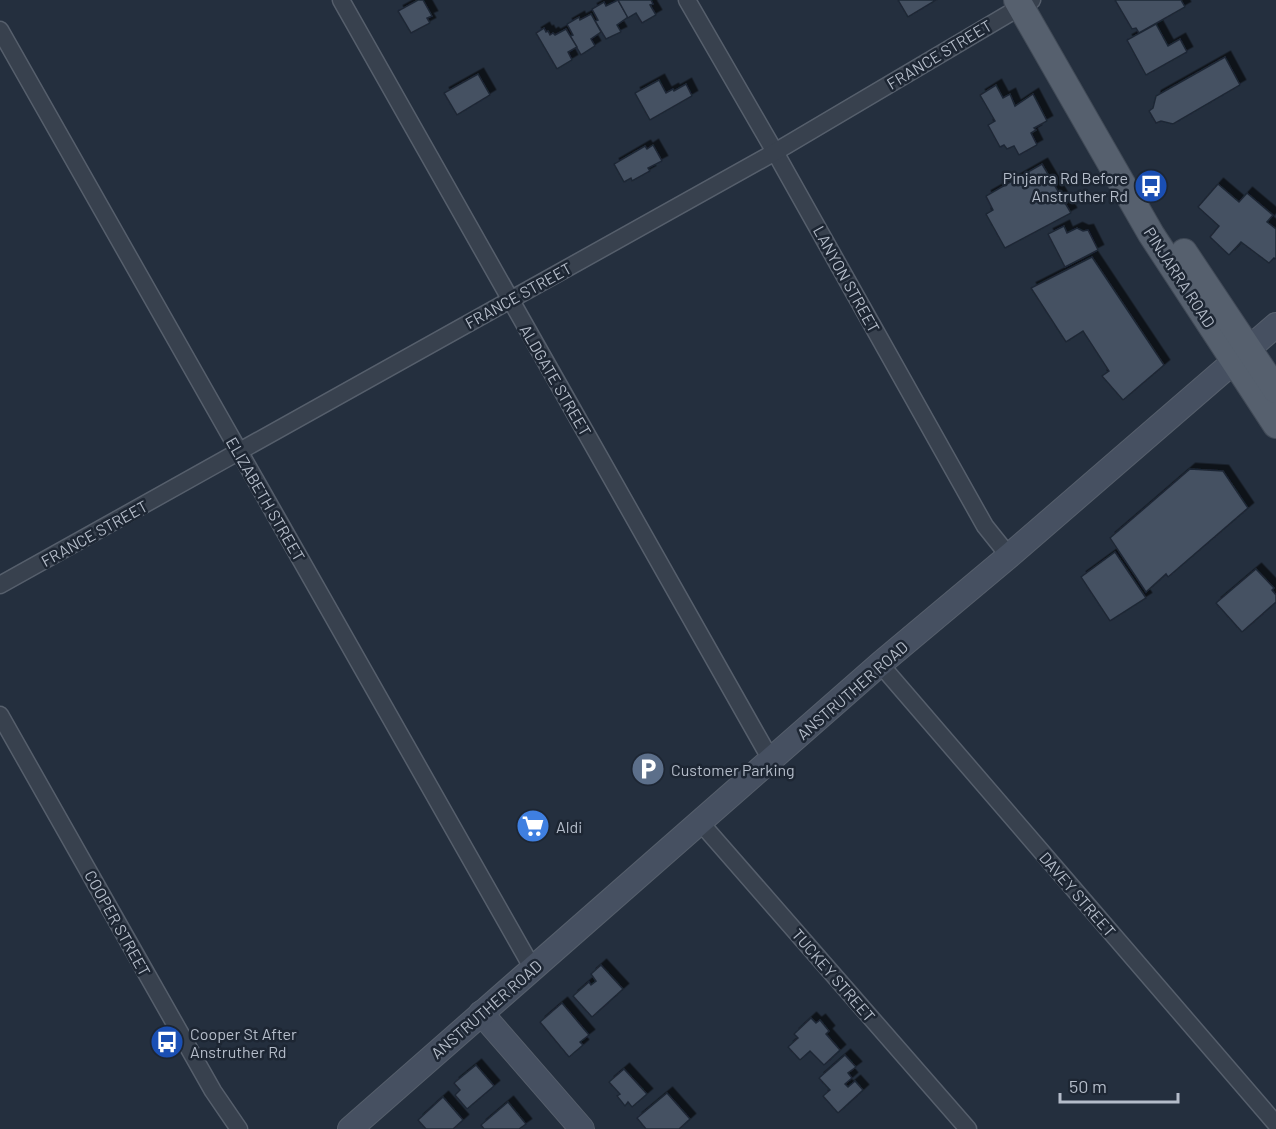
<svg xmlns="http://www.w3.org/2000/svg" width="1276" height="1129" viewBox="0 0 1276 1129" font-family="Barlow,sans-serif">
  <defs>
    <filter id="shadow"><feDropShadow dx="5.5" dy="-5.5" stdDeviation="0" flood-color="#0009"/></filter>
  </defs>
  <rect width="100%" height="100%" fill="#242f3e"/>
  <!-- building -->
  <g fill="#455162" stroke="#1f2835" stroke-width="1.5" filter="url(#shadow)">
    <polygon points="418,0 423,0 432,16 427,18 430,23 411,33 398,11"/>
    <polygon points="618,0 628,17 617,25 621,32 606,39 595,21 598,20 592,9 604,2 606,6"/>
    <polygon points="618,0 651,0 653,4 650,5 656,15 642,23 636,13 628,18"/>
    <polygon points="898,0 936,0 908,17"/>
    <polygon points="1115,0 1181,0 1185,7 1139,33 1136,28 1132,29"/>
    <polygon points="591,14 601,32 591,39 595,46 581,55 570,36 573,35 567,24 579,17 580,20"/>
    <polygon points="1156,24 1168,46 1180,39 1187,52 1146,75 1127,40"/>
    <polygon points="544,28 546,32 548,31 550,35 553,33 555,35 566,29 577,47 568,52 572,60 557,69 536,33"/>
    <polygon points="1225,57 1240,85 1173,124 1161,121 1156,123 1149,111 1153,108 1156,96"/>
    <polygon points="478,74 490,95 457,115 444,93"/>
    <polygon points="659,80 666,93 673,89 674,91 686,84 692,96 650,120 635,93"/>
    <polygon points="996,85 1003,98 1010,94 1015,106 1033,94 1047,121 1034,128 1036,130 1031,133 1037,145 1019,155 1014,146 1007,149 1004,145 1000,147 988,125 995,121 980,95"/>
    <polygon points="653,145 662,161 648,168 650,171 632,181 631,178 624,182 614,164 645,146 647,149"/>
    <polygon points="1042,164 1071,213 1005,248 986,214 993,210 986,196"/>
    <polygon points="1218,184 1239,202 1247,193 1273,215 1267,222 1276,229 1276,259 1274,258 1269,263 1241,242 1229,255 1210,237 1219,226 1198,207"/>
    <polygon points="1064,226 1067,233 1077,228 1083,231 1088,230 1098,250 1065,267 1048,234"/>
    <polygon points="1092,257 1164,365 1123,400 1102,376 1109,371 1083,331 1066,342 1031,288"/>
    <polygon points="1190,469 1223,471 1248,508 1168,577 1166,574 1146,592 1110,538"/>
    <polygon points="1115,552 1146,598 1110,621 1081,577"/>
    <polygon points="1256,569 1274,588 1272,590 1276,595 1276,602 1242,632 1216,603"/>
    <polygon points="601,965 623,989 592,1017 573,996 589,982 591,985 596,981 591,974"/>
    <polygon points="562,1003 589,1035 580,1042 583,1045 569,1057 540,1022"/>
    <polygon points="811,1018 816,1023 820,1020 829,1031 826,1034 840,1050 824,1065 810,1051 800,1060 788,1047 798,1038 794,1034"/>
    <polygon points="845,1055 856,1067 848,1073 852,1078 845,1084 848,1087 855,1081 863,1090 838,1113 823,1096 830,1090 819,1078"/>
    <polygon points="476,1065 494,1086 467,1109 455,1095 460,1090 454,1083"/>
    <polygon points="624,1069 647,1094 632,1107 628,1102 625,1106 617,1096 620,1094 609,1082"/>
    <polygon points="667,1093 690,1119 679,1129 646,1129 637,1118"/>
    <polygon points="443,1097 463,1120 453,1129 426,1129 418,1120"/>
    <polygon points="508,1102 526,1124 519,1129 484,1129 481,1125"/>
  </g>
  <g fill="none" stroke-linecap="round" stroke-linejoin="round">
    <!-- street casing -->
    <g stroke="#565f6c" stroke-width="19">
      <g id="street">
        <polyline points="341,0 771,760"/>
        <polyline points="687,0 775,152 985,526 1009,556"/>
        <polyline points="0,30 533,969"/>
        <polyline points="0,585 775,152 1032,0"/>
        <polyline points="880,664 1276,1124"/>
        <polyline points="0,715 213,1091 239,1129"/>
        <polyline points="700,822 968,1129"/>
      </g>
    </g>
    <!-- secondary casing -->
    <g stroke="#565f6c" stroke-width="26">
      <g id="secondary">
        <polyline points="481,1013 582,1129"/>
        <polyline points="350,1129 880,664 1009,556 1276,325"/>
      </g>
    </g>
    <!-- primary casing -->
    <g stroke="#414a57" stroke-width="28">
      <g id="primary">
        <polyline points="1017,0 1151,234 1276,425"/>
        <polyline points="1184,252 1276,390"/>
      </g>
    </g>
    <!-- street -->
    <use href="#street" stroke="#38414e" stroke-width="16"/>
    <!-- secondary -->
    <use href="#secondary" stroke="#465061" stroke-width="24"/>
    <!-- primary -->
    <use href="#primary" stroke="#56606e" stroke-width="26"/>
  </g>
  <!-- icons -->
  <defs>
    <g id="bus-disc" transform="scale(1.725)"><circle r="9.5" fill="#1a4fb4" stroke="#1d2633"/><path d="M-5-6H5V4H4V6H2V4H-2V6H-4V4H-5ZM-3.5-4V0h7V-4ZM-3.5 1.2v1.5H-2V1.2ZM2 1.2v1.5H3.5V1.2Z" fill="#fff"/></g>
    <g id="parking-disc" transform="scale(1.725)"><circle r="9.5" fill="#5c6f8a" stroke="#1d2633"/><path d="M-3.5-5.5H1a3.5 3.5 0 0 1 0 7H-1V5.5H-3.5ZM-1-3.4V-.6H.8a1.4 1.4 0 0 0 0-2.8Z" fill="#fff"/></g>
    <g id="supermarket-disc" transform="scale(1.725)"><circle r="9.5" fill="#3f7fe0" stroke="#1d2633"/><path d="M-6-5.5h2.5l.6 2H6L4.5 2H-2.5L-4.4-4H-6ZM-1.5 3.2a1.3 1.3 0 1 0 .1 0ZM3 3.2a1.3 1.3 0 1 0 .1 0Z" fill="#fff"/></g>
  </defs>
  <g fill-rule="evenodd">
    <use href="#bus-disc" x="1151" y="186"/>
    <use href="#parking-disc" x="648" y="769"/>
    <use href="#supermarket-disc" x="533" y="826"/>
    <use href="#bus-disc" x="167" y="1042"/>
  </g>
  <g text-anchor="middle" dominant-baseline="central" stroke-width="5" stroke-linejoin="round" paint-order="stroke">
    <!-- street labels -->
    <g font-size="16" fill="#b4bcc9" stroke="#1d2633">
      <text transform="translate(939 54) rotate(-31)">FRANCE STREET</text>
      <text transform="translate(1180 277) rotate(57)">PINJARRA ROAD</text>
      <text transform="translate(847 279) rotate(61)">LANYON STREET</text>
      <text transform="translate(518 295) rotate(-29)">FRANCE STREET</text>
      <text transform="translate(556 380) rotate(60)">ALDGATE STREET</text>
      <text transform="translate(266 499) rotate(60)">ELIZABETH STREET</text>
      <text transform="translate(94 533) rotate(-29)">FRANCE STREET</text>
      <text transform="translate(852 690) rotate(-41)">ANSTRUTHER ROAD</text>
      <text transform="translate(1078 894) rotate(49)">DAVEY STREET</text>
      <text transform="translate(118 923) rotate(61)">COOPER STREET</text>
      <text transform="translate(834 975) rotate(49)">TUCKEY STREET</text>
      <text transform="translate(486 1009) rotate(-41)">ANSTRUTHER ROAD</text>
    </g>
    <!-- poi labels -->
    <g font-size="16" fill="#b4bcc9" stroke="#1d2633" text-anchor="start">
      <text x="1128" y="177" text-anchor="end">Pinjarra Rd Before<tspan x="1128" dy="18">Anstruther Rd</tspan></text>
      <text x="671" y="769">Customer Parking</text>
      <text x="556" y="826">Aldi</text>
      <text x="190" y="1033">Cooper St After<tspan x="190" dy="18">Anstruther Rd</tspan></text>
    </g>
  </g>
  <!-- scale -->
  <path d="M1060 1093v9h118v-9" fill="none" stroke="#b4bcc9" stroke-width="3"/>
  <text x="1069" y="1093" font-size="18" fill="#b4bcc9" stroke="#1d2633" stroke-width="4.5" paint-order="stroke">50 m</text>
</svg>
